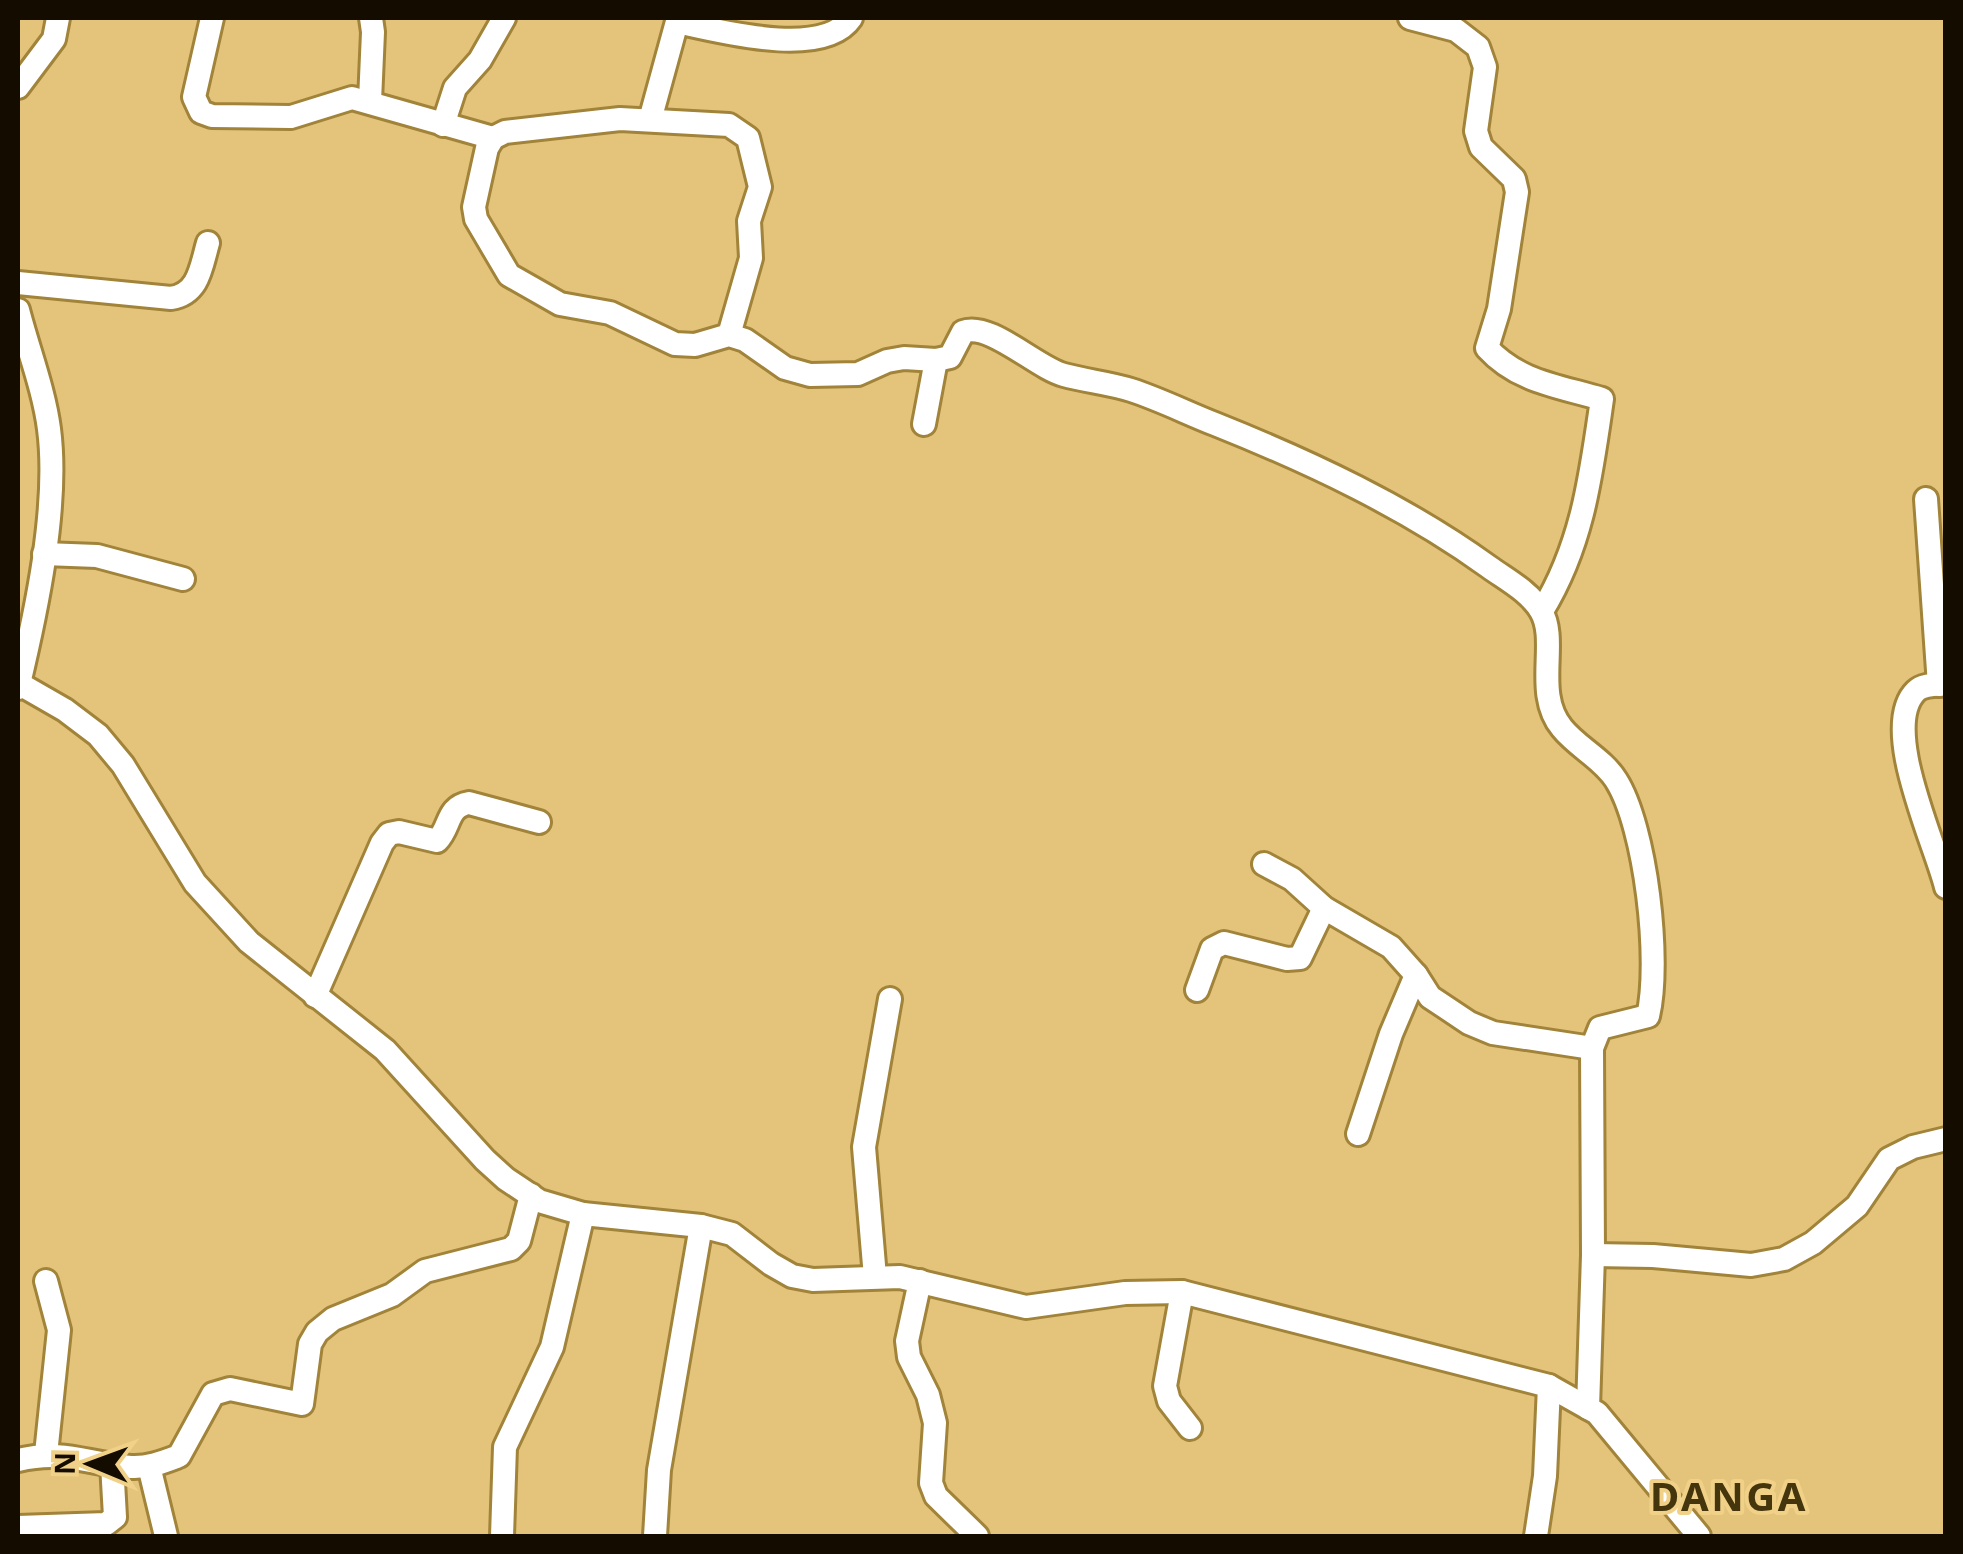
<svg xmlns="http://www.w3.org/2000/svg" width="1963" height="1554" viewBox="0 0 1963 1554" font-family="'Noto Sans',sans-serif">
  <rect width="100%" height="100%" fill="#e4c47b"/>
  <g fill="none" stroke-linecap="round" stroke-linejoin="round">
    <!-- street casing -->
    <g stroke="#a18339" stroke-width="28">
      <g id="street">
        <polyline points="212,18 194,97 201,112 212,116 291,117 352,98 493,138"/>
        <path d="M1410,18L1456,30L1478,47L1485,67L1476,131L1481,147L1514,179L1517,192L1499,309L1487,348C1518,382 1559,386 1602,399C1591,475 1583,544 1542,611"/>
        <path d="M677,22C719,31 823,59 851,18"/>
        <polyline points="18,87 54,39 58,18"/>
        <polyline points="370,101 373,32 371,18"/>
        <polyline points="650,120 678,18"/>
        <polyline points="443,125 455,88 480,60 504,18"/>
        <path d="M18,283L171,298C199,294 201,267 208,243"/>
        <path d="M18,310C28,349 44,390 49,429C59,506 36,613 18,688"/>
        <path d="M729,335L751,258L749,221L760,187L748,138L729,125L620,119L505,132L493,138L487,148L474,207L476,219L509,275L560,304L610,313L675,344L695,345L729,335L745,340L785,368L810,375L858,374L887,361L904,358L936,360L950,357L963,332C989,321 1037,368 1064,375C1086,381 1109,383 1131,390C1159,399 1187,413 1215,424C1310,462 1406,507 1489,567C1507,580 1530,592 1541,611C1559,641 1533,693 1562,728C1577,747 1603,759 1616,780C1646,827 1661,962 1648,1016L1600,1028L1592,1048L1593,1255L1588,1408"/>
        <polyline points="924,424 936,360"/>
        <polyline points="1926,499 1939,685"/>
        <polyline points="44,554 97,556 183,579"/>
        <polyline points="18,683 65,710 98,735 123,765 195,883 249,942 385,1050 485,1160 506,1179 539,1201 583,1214 701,1226 732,1234 771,1264 792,1276 813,1280 900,1277 1026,1307 1125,1293 1182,1292 1549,1386 1597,1413 1699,1536"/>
        <path d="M1946,684C1936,685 1923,684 1916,691C1879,727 1936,845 1946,887"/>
        <polyline points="1264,864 1292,879 1324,908 1391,947 1416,975 1430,997 1469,1023 1493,1033 1592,1048"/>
        <polyline points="1197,990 1212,949 1224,943 1287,959 1300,958 1324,908"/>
        <path d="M315,996L382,843L389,834L399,832L437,841C451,827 446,807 469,803L539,822"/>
        <polyline points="1358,1134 1391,1034 1416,975"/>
        <polyline points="1593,1255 1653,1256 1751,1265 1784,1259 1813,1243 1857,1206 1889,1159 1913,1147 1946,1139"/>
        <polyline points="875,1277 864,1147 890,999"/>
        <polyline points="920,1281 907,1341 909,1357 928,1395 935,1423 931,1483 936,1496 977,1536"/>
        <polyline points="1182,1292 1165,1386 1169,1401 1190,1428"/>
        <polyline points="46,1454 59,1330 46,1281"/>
        <path d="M18,1460C66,1449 86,1464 131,1467C148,1468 163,1462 179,1456L213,1394L230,1389L302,1404L310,1344L317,1332L333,1319L392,1295L425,1271L511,1249L519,1241L531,1195"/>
        <polyline points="149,1466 166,1536"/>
        <polyline points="18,1527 106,1524 115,1517 112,1464"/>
        <polyline points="502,1536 505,1447 552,1347 583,1214"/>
        <polyline points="655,1536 659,1470 701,1226"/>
        <polyline points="1536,1536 1545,1476 1549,1386"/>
      </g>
    </g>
    <!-- street -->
    <use href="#street" stroke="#fff" stroke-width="22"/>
  </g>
  <g text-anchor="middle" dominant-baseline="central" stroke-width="8" stroke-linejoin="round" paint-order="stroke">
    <!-- district labels -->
    <g font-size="40" font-weight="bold" letter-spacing="2.5" fill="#45350d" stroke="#f1d187">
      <text x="1729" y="1495">DANGA</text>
    </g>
  </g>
  <!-- border -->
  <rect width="1963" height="1554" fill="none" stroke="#150c00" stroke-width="40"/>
  <!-- north arrow -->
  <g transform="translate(90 1464) rotate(271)" stroke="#f1d187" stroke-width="8" paint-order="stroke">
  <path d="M0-8L18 38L0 25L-18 38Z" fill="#150c00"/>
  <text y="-15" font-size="28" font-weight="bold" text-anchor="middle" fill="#150c00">N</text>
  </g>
</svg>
